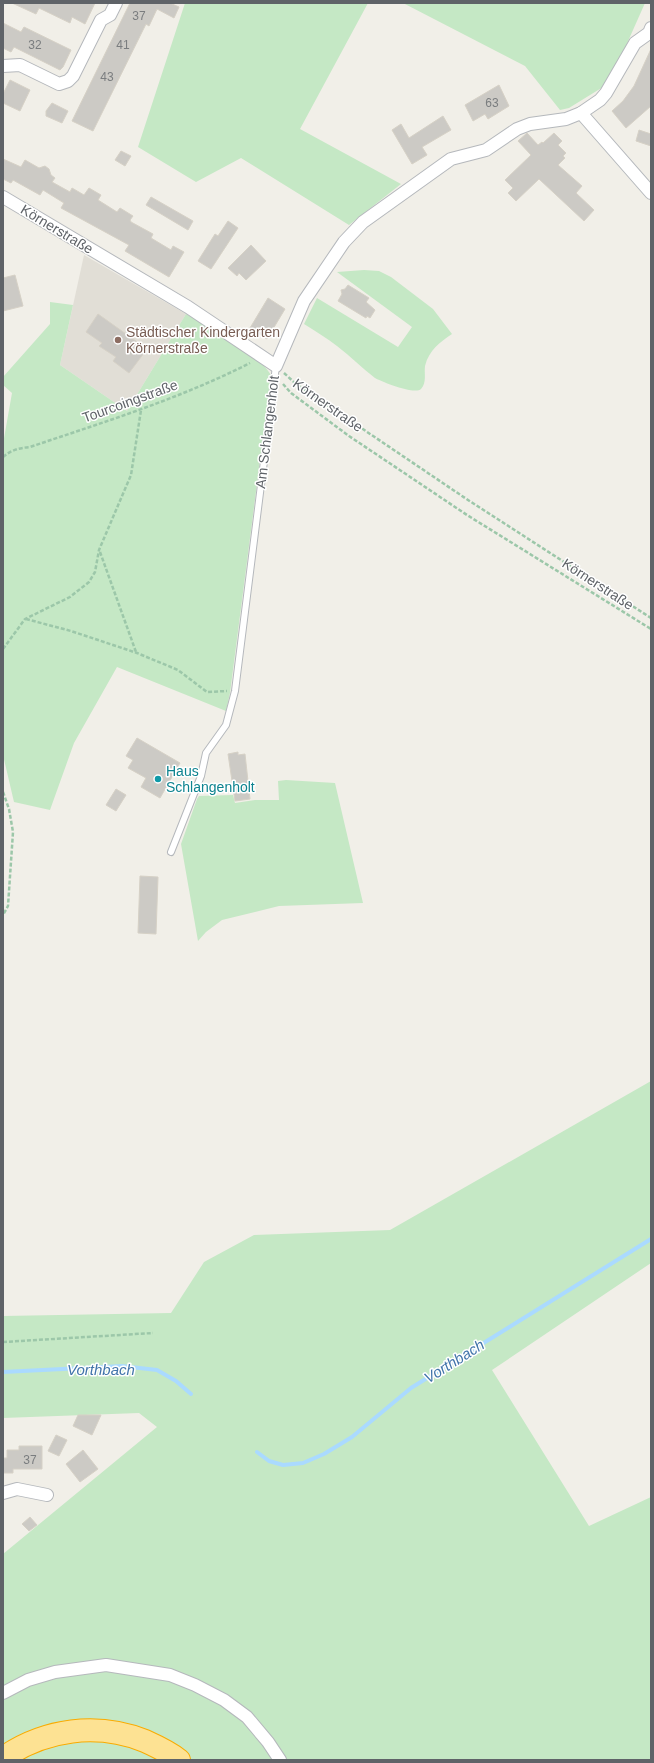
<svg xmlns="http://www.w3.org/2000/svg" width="654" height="1763" viewBox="0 0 654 1763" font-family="Helvetica,sans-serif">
  <rect width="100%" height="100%" fill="#f1efe8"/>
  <!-- education -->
  <polygon fill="#e1ded6" points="84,255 186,314 127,411 60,365"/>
  <!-- green -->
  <g fill="#c5e8c5">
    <polygon points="185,3 368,3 300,129 401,184 349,225 241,158 196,182 138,147"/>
    <polygon points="403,3 645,3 621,57 603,87 569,108 560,110 525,66"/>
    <path d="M364,270L379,271L391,277L433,309L452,334C440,342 429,350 425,366C424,373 427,383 421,389C415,395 382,382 375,378C362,368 350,356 337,346C327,338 315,331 304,324L317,298L398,347L412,327L337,272Z"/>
    <path d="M50,302L73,305L60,365L127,411L186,314C215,330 252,347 271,375L230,693L226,711L117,667L74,743L50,810L14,802L3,755V444L12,393L3,385V377L50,324Z"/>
    <polygon points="286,780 335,783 363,903 279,906 222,920 206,932 198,941 181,844 197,799 199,796 233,795 235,803 255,800 279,800 278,781"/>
    <polygon points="651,1081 651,1263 492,1370 589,1526 651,1497 651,1760 3,1760 3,1554 157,1427 139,1413 3,1418 3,1316 171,1313 204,1262 254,1235 390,1230"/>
  </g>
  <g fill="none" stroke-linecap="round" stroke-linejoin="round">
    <!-- stream -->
    <g stroke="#aadaff" stroke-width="4">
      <polyline points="3,1372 122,1366 157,1370 176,1381 191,1394"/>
      <polyline points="257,1452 269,1461 283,1465 303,1463 324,1454 352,1437 411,1388 651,1239"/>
    </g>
  </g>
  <!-- building -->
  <g fill="#cccac5" stroke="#d6d1c6">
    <polygon points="12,3 95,3 85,24 72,17 70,23 39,8 36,14"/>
    <polygon points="130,3 170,3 179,7 174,18 157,9 149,26 146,24 93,131 72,121"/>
    <polygon points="3,23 21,32 24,27 71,50 63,67 60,70 14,47 11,52 3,48"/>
    <polygon points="651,49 651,106 626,128 612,111 623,101 634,86"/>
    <polygon points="10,80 30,90 20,111 3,103 3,94"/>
    <polygon points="499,85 509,106 488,119 485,114 473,121 465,105"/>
    <polygon points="52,103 68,111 62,123 46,116 46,111"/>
    <polygon points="443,116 451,130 422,147 427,155 412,164 392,130 401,124 409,138"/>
    <polygon points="639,130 651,134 651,146 636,141"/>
    <polygon points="527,133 538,145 542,142 543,143 554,133 562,141 558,145 566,153 563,156 565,158 558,165 582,186 576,193 594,210 584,221 539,179 516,201 508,193 513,188 505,180 531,155 518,141"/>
    <polygon points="121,151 131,156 125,166 115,160"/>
    <polygon points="3,159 21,167 25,160 39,168 45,166 49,169 51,175 55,178 52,182 70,192 72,188 84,195 89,188 101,195 98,200 117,212 120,208 133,216 130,220 131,222 153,234 151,238 171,250 173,246 184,252 169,277 125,251 129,245 61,208 64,203 43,190 40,195 13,180 11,183 3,179"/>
    <polygon points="151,197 193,221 188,230 146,205"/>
    <polygon points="228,221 238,228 211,269 198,261 215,234 218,236"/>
    <polygon points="251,245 266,261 246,280 239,273 237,276 228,268"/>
    <polygon points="15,275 23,306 3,311 3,278"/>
    <polygon points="348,285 369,298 366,302 375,310 370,318 367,316 366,318 338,301 342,294 341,290 345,289"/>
    <polygon points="268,298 285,309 267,339 250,328"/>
    <polygon points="98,314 147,349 129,373 113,361 116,357 99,346 102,343 86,332"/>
    <polygon points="137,738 180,763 160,798 141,787 146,778 128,768 133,760 126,756"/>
    <polygon points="238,752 238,755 245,754 250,799 235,801 228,754"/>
    <polygon points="116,789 126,795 116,811 106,805"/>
    <polygon points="140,876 158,877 156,934 138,933"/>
    <polygon points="78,1415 101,1415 92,1435 73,1426"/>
    <polygon points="56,1435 67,1440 59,1456 48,1451"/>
    <polygon points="19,1446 42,1446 42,1469 13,1469 13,1473 3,1473 3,1458 7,1458 7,1450 19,1450"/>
    <polygon points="83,1450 98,1469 80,1482 66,1464"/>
    <polygon points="30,1517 37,1525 29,1531 22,1524"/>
  </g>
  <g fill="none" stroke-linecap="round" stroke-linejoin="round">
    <!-- lane casing -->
    <g stroke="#b5b8bc" stroke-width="8">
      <polyline id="lane" points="171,852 201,776 206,753 226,725 235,691 276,366"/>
    </g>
    <!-- street casing -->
    <g stroke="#b5b8bc" stroke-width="14">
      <g id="street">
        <polyline points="3,66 20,65 59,84 68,81 73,76 101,20 110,15 116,3"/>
        <polyline points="581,113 651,193"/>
        <polyline points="3,197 188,307 276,366 304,301 344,242 363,222 451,159 486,150 517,129 530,124 566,119 581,113 600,100 606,93 635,43 649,33 651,28"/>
        <polyline points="3,1493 17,1489 47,1495"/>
        <polyline points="3,1693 28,1680 55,1672 106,1665 170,1675 195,1685 224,1700 247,1717 268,1742 280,1760"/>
      </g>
    </g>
    <!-- highway casing -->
    <g stroke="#f9ab00" stroke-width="24">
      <path id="highway" d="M3,1758C45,1729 97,1722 145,1741C156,1746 169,1752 179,1760"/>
    </g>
    <!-- path -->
    <g stroke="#9cc7a9" stroke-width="2.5" stroke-dasharray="4 2" stroke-linecap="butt">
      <polyline points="284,373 296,384 468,500 651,618"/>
      <polyline points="283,384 291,393 349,436 467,515 651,629"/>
      <path d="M3,457C11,450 19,448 30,447C104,422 179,399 250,363"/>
      <polyline points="100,552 136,652"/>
      <polyline points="26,619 71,631 137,653 178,670 207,692 227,691"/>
      <polyline points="3,649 25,619 70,597 89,582 95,572 99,550 131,475 141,410"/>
      <polyline points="3,792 9,809 13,832 8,906 3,915"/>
      <polyline points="3,1342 153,1333"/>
    </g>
    <!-- lane -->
    <use href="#lane" stroke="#fff" stroke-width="6"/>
    <!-- street -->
    <use href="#street" stroke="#fff" stroke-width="12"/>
    <!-- highway -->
    <use href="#highway" stroke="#fde293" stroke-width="22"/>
  </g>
  <!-- markers -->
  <circle fill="#8d6e63" stroke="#fff" stroke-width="1.5" cx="118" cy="340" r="4"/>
  <circle fill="#0f9aa8" stroke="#fff" stroke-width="1.5" cx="158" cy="779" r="4"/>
  <g text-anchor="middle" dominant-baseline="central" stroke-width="3" stroke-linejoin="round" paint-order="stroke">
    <!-- number labels -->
    <g font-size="12" fill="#7a7d7f">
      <text x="139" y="16">37</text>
      <text x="35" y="45">32</text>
      <text x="123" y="45">41</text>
      <text x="107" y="77">43</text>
      <text x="492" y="103">63</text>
      <text x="30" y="1460">37</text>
    </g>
    <!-- street labels -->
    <g font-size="14" fill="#5f6368" stroke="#fff">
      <text transform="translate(57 229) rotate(31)">Körnerstraße</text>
      <text transform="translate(130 401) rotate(-20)">Tourcoingstraße</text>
      <text transform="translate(328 405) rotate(35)">Körnerstraße</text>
      <text transform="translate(267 432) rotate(-83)">Am Schlangenholt</text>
      <text transform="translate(598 584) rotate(33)">Körnerstraße</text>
    </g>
    <!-- education labels -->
    <g font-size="14" fill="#785e54" stroke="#fff" text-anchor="start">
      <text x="126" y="332">Städtischer Kindergarten<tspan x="126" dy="16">Körnerstraße</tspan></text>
    </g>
    <!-- culture labels -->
    <g font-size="14" fill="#0d838f" stroke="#fff" text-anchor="start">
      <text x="166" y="771">Haus<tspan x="166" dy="16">Schlangenholt</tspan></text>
    </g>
    <!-- water labels -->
    <g font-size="15" font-style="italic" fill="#4174aa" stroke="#fff">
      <text transform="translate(454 1361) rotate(-32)">Vorthbach</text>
      <text x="101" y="1369">Vorthbach</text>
    </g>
  </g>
  <!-- border -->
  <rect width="654" height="1763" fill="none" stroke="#5f6368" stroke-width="8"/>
</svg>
